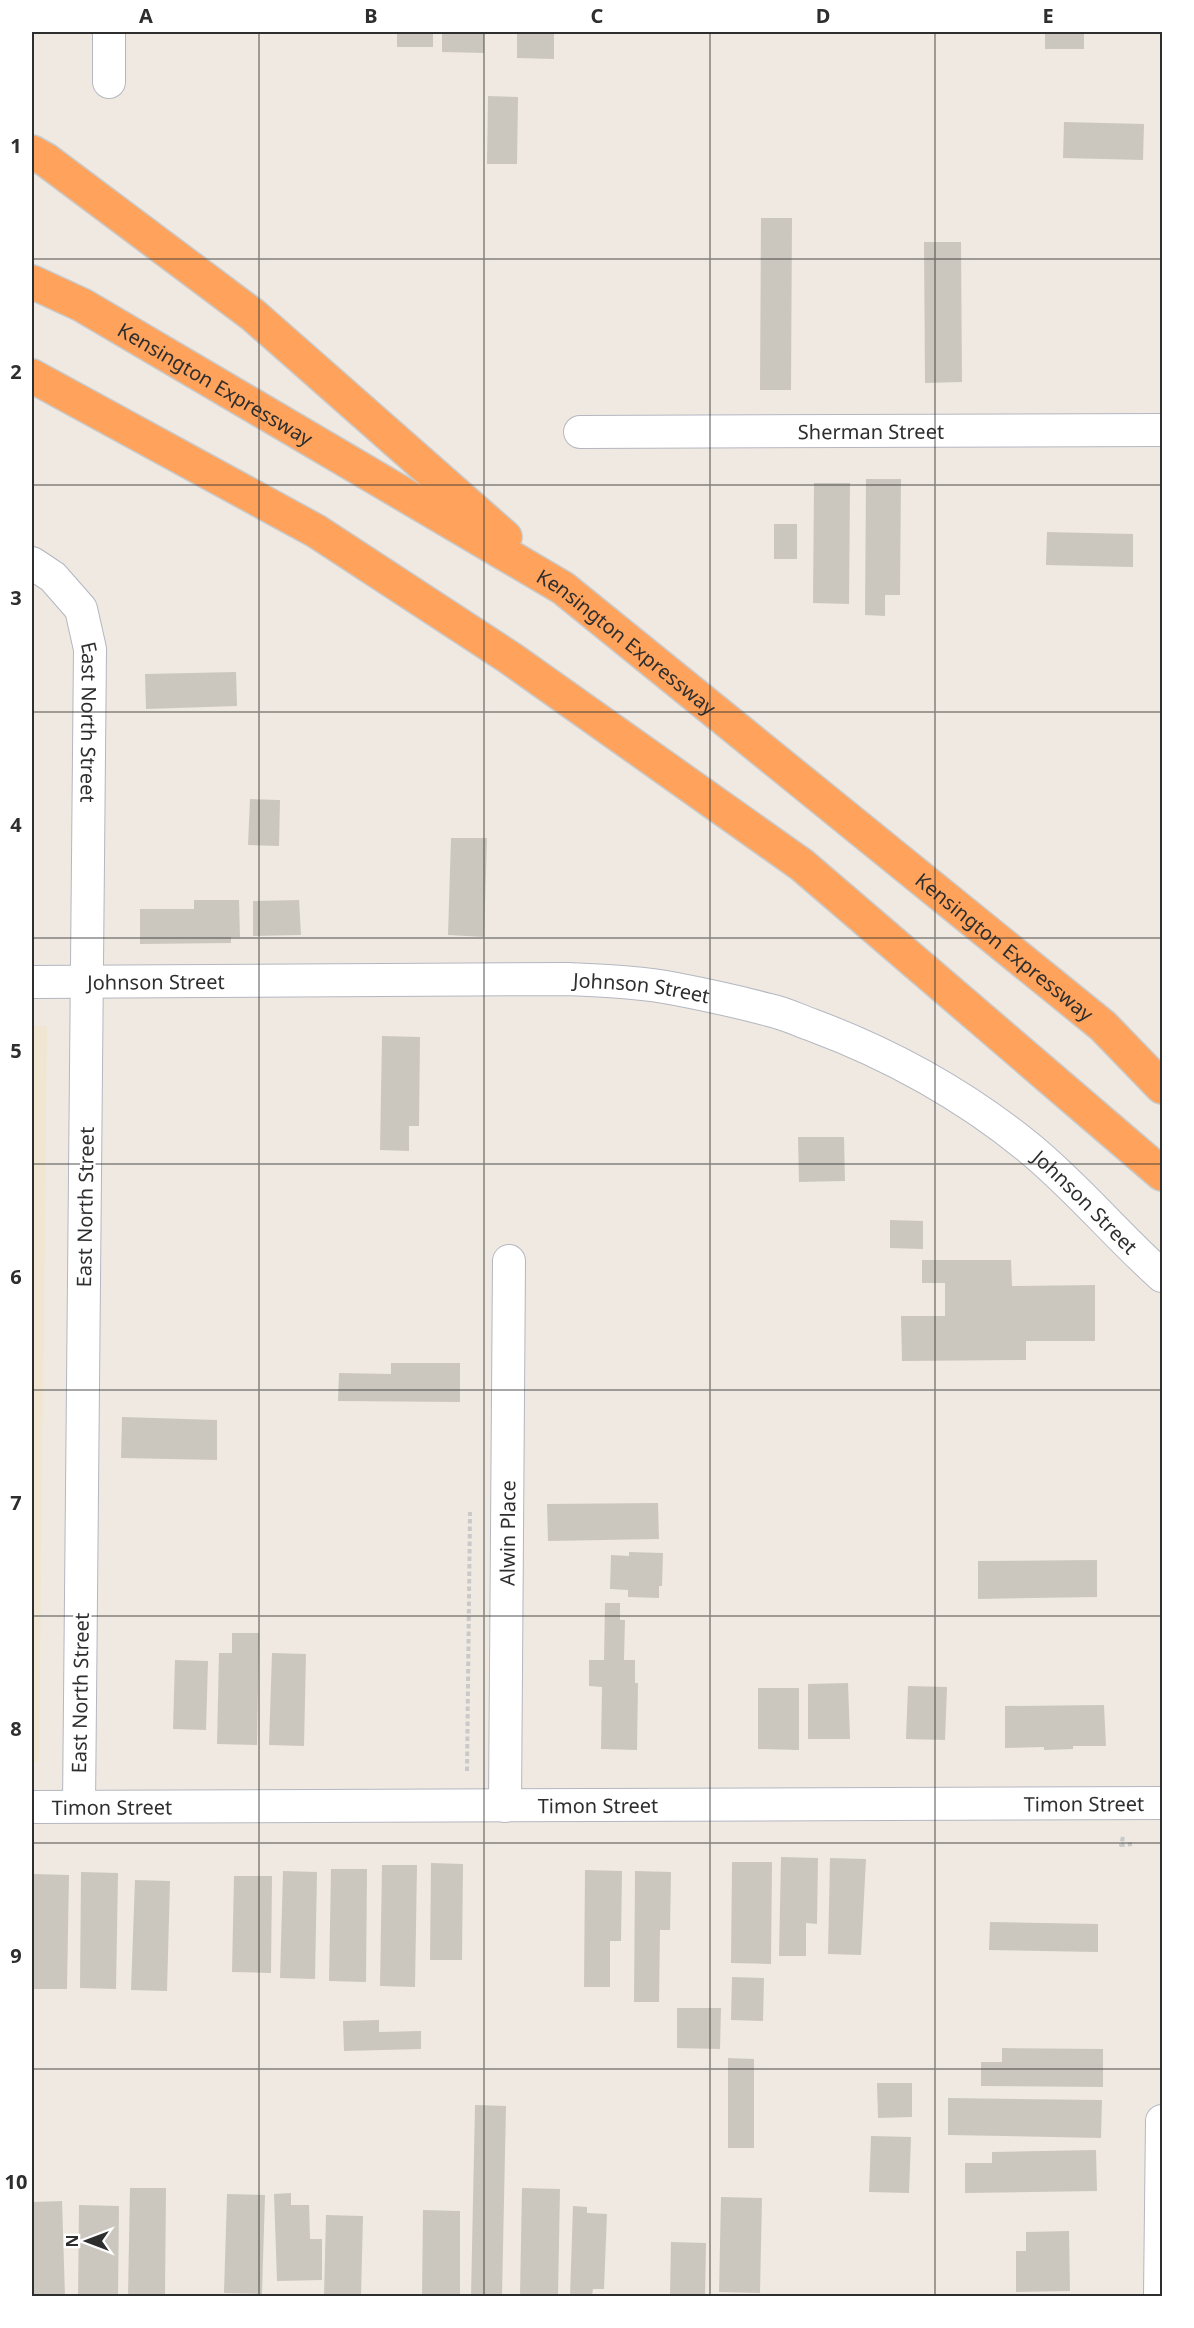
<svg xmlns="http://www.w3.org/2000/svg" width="1194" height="2328" viewBox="0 0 1194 2328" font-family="'Noto Sans',sans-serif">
  <rect width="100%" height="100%" fill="#efe9e1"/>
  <!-- education -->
  <polygon fill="#f0e6d1" points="32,1026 47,1026 39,1762 32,1762"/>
  <!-- building -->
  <g fill="#cbc7bf">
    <rect x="397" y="32" width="36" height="15"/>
    <polygon points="442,32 484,32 484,53 442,52"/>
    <polygon points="517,32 554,32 554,59 517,58"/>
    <rect x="1045" y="32" width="39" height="17"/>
    <polygon points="488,96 518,97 517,164 487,164"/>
    <polygon points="1064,122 1144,124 1143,160 1063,158"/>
    <polygon points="761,218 792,218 791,390 760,390"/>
    <polygon points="924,242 961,242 962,382 925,383"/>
    <polygon points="866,479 901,479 900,595 885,595 885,616 865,615"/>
    <polygon points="814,483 850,483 849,604 813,603"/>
    <rect x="774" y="524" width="23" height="35"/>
    <polygon points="1047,532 1133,534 1133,567 1046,565"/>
    <polygon points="236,672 237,706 146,709 145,674"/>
    <polygon points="250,799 280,800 279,846 248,845"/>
    <polygon points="451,838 487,838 484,937 448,935"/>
    <polygon points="194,900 239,900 240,937 231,937 231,943 140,944 140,909 194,909"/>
    <polygon points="299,900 301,935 253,936 253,901"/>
    <polygon points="382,1036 420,1037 419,1126 409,1126 409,1151 380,1150"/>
    <polygon points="798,1137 844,1137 845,1181 799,1182"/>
    <polygon points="890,1220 923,1221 923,1249 890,1248"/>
    <polygon points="922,1260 1011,1260 1012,1286 1095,1285 1095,1341 1026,1341 1026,1360 902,1361 901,1316 945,1316 945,1283 922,1283"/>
    <polygon points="391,1363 460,1363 460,1402 338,1401 339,1373 391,1374"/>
    <polygon points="122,1417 217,1420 217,1460 121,1458"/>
    <polygon points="658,1503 659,1539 548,1541 547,1504"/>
    <polygon points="629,1552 663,1553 662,1586 659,1586 659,1598 628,1597 628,1590 610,1589 611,1555 629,1556"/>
    <polygon points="1097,1560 1097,1597 978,1599 978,1561"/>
    <polygon points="605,1603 620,1603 620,1620 625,1620 624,1660 635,1660 635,1683 638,1683 637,1750 601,1749 602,1687 589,1686 589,1660 604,1660"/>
    <polygon points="232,1633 259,1633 257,1745 217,1744 219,1653 232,1653"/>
    <polygon points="272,1653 306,1654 304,1746 269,1745"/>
    <polygon points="175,1660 208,1661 206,1730 173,1729"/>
    <polygon points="848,1683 850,1739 808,1739 808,1684"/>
    <polygon points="908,1686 947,1687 945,1740 906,1739"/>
    <polygon points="758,1688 799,1688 799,1750 758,1749"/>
    <polygon points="1104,1705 1106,1746 1073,1746 1073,1749 1044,1750 1044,1747 1005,1748 1005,1706"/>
    <polygon points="781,1857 818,1858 817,1924 806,1923 806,1956 779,1956"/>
    <polygon points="830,1858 866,1859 861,1955 828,1954"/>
    <polygon points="732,1862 772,1862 771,1964 731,1963"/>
    <polygon points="431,1863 463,1864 462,1960 430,1960"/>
    <polygon points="382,1865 417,1865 415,1987 380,1986"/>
    <polygon points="331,1869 367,1869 366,1982 329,1981"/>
    <polygon points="585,1870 622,1871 621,1941 610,1941 610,1987 584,1987"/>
    <polygon points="283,1871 317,1872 315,1979 280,1978"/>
    <polygon points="635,1871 671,1872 670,1930 660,1930 659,2002 634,2002"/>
    <polygon points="81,1872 118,1873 116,1989 80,1988"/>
    <polygon points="34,1874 69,1875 67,1989 32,1989"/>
    <polygon points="234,1876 272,1876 271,1973 232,1972"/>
    <polygon points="135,1880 170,1881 167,1991 131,1990"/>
    <polygon points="990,1922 1098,1924 1098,1952 989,1950"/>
    <polygon points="732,1977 764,1978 763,2021 731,2020"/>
    <polygon points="677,2008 721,2008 720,2049 677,2048"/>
    <polygon points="379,2020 379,2032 421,2031 421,2049 344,2051 343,2021"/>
    <polygon points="1002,2048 1103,2049 1103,2087 981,2086 981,2062 1002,2062"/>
    <polygon points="728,2058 754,2059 754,2148 728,2148"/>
    <polygon points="877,2083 912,2083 912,2117 878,2118"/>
    <polygon points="948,2098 1102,2100 1101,2138 948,2135"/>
    <polygon points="475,2105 506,2106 502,2296 471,2296"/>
    <polygon points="871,2136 911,2137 909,2193 869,2192"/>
    <polygon points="1096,2150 1097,2191 965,2193 965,2163 992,2163 992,2152"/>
    <polygon points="130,2188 166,2188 165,2296 128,2296"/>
    <polygon points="522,2188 560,2189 558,2296 520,2296"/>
    <polygon points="291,2193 291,2205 309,2205 310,2239 322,2239 322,2280 277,2281 274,2194"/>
    <polygon points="227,2194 265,2195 262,2294 224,2293"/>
    <polygon points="721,2197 762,2198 760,2293 719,2292"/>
    <polygon points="62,2201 65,2296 32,2296 32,2202"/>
    <polygon points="79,2205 119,2206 118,2296 78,2296"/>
    <polygon points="573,2206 587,2207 587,2213 607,2214 604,2289 593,2289 592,2296 570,2296"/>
    <polygon points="423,2210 460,2211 460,2295 422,2295"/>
    <polygon points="326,2215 363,2216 361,2296 324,2296"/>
    <polygon points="1069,2231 1070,2291 1016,2292 1016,2251 1026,2251 1026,2232"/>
    <polygon points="671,2242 706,2243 705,2296 670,2295"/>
  </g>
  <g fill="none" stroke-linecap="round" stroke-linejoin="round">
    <!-- minor casing -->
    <g stroke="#b4b7c1" stroke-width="34">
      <g id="minor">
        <polyline points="109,82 109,32"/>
        <path id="s1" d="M580,432L1162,430"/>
        <path id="s2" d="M32,563L53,577L81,609L90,649L79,1806"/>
        <path id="s3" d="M32,982L568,979C604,981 641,982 676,989C707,995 739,1002 769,1010C784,1013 798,1020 812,1025C890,1054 964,1095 1028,1147C1077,1187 1116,1235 1162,1276"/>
        <path id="s4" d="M505,1806L509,1261"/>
        <path id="s5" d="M32,1807L1162,1803"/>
        <polyline points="1160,2296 1162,2121"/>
      </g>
    </g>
    <!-- motorway casing -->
    <g stroke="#c9c9c9" stroke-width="36">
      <g id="motorway">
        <polyline points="32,152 46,160 253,315 505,537"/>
        <path id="s6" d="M32,282L82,305L563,588L1103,1026L1162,1087"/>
        <polyline points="32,376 316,531 510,658 802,865 1162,1174"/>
      </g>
    </g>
    <!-- path -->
    <g stroke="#c9c9c9" stroke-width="4" stroke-dasharray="4.5 3" stroke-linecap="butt">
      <polyline points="467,1771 470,1512"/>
      <polyline points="1123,1837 1121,1845 1132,1844"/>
    </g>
    <!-- minor -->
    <use href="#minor" stroke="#fff" stroke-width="32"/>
    <!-- motorway -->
    <use href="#motorway" stroke="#ffa35c" stroke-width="33"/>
  </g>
  <!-- grid -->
  <path fill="none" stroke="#2e2e2e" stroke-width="1.5" stroke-opacity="0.55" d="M259,32V2296M484,32V2296M710,32V2296M935,32V2296M32,259H1162M32,485H1162M32,712H1162M32,938H1162M32,1164H1162M32,1390H1162M32,1616H1162M32,1843H1162M32,2069H1162"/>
  <g text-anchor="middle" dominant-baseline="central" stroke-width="5" stroke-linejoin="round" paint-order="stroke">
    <!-- street labels -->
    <g font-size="20" fill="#2e2e2e" stroke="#fff">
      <text stroke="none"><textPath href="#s6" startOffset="210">Kensington Expressway</textPath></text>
      <text stroke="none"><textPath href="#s1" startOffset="291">Sherman Street</textPath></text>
      <text stroke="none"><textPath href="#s6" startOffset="696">Kensington Expressway</textPath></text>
      <text stroke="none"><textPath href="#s2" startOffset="182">East North Street</textPath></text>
      <text stroke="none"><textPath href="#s6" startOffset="1182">Kensington Expressway</textPath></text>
      <text stroke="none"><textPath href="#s3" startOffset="124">Johnson Street</textPath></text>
      <text stroke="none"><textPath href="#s3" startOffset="610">Johnson Street</textPath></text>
      <text stroke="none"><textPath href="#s3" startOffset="1114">Johnson Street</textPath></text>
      <text transform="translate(85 1207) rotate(-89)">East North Street</text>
      <text stroke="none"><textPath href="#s4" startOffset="273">Alwin Place</textPath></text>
      <text transform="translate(80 1693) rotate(-89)">East North Street</text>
      <text stroke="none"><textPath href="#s5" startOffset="1052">Timon Street</textPath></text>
      <text stroke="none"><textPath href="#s5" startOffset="566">Timon Street</textPath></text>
      <text stroke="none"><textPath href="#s5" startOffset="80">Timon Street</textPath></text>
    </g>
  </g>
  <!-- border -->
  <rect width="1194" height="2328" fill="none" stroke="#ffffff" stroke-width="66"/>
  <!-- north arrow -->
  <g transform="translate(87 2241) rotate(270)" stroke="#ffffff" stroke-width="4.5" paint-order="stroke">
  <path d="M0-4.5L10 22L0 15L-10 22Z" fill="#2e2e2e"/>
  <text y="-9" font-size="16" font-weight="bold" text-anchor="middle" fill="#2e2e2e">N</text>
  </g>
  <rect x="33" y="33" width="1128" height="2262" fill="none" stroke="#2e2e2e" stroke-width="2"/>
  <g font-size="20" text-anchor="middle" font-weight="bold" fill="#2e2e2e">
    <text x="146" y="23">A</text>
    <text x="371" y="23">B</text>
    <text x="597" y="23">C</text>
    <text x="823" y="23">D</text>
    <text x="1048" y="23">E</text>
    <text x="16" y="153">1</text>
    <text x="16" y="379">2</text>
    <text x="16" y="605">3</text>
    <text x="16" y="832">4</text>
    <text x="16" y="1058">5</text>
    <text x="16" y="1284">6</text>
    <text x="16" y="1510">7</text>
    <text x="16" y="1736">8</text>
    <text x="16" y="1963">9</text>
    <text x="16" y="2189">10</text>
  </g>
</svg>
